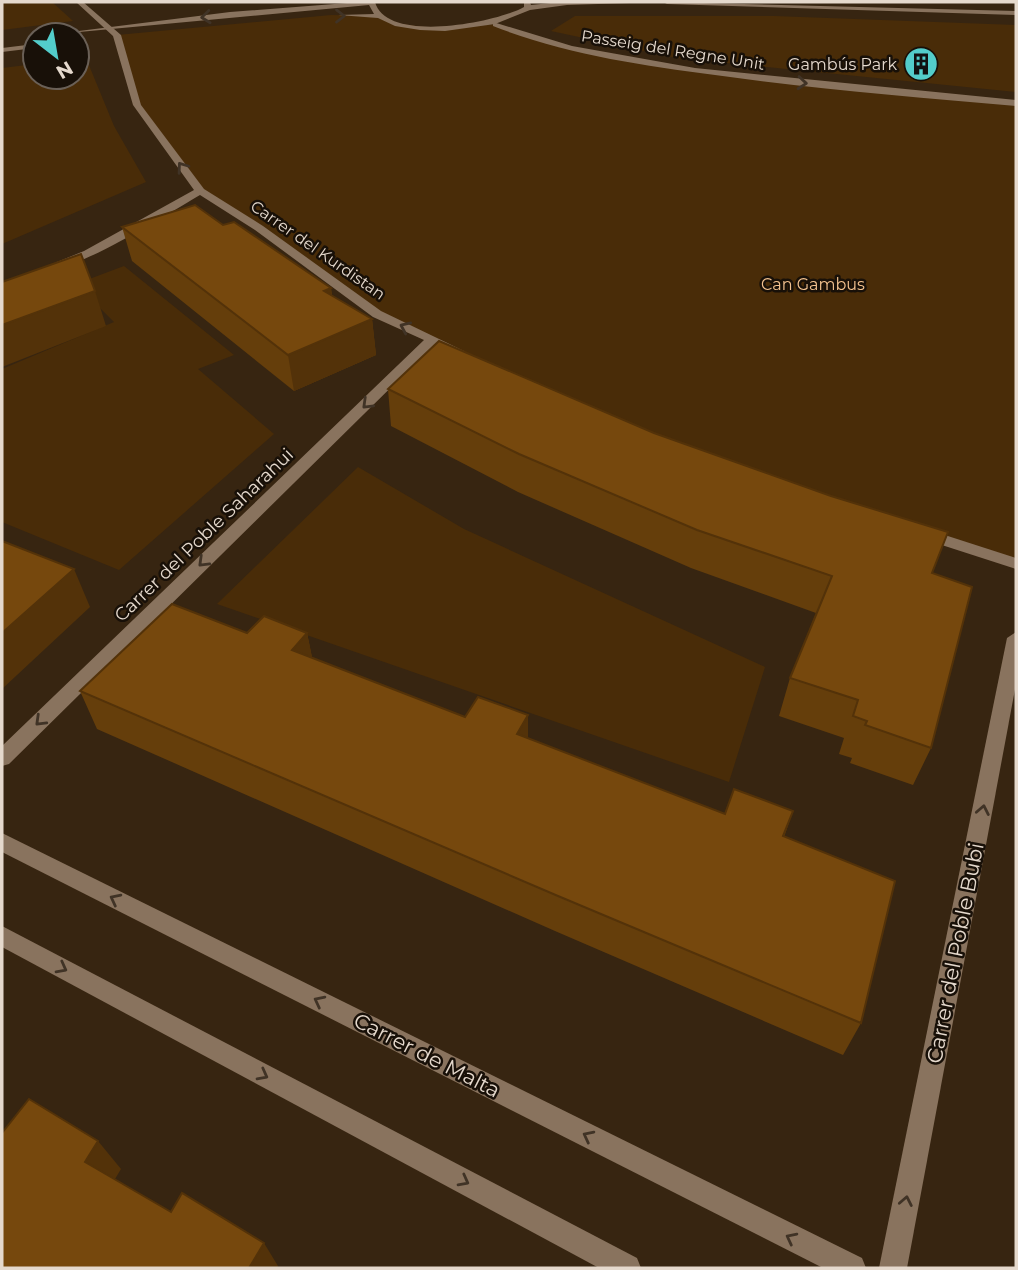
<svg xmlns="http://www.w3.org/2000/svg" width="1018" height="1270" viewBox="0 0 1018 1270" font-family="Montserrat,sans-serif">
  <rect width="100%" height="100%" fill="#372511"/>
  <!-- green -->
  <g fill="#492c08">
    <polygon points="2,2 52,2 73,21 2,30"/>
    <polygon points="331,15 378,16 393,23 440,29 496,24 594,53 678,68 1016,103 1016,564 857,512 614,423 377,314 200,191 137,105 117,35"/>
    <polygon points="575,16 774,16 1016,25 1016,92 677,58 551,31"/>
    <polygon points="86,58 114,126 146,182 2,244 2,68 35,64 35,77 77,77 77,59"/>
    <polygon points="124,266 234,355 198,369 274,434 119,570 2,522 2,369 114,322 76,284"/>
    <polygon points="358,467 464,529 765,667 729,782 217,604"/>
  </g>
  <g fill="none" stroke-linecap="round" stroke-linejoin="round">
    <!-- minor -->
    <g fill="#89735e" fill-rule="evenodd">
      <path d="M76,2H83L121,35L141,105L204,189L263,226L381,311L464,351L458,355L434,345L9,764L2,766V746L424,340L373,317L255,230L200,195C174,210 81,269 57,266V262L84,251L194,190L133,105L113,36Z"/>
      <path d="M493,22L572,46L695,68L1016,100V106C916,97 815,89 715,75C640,65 564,54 493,26Z"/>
      <polygon points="923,528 1016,558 1016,569 917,537 915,533 917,529"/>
      <polygon points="1016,632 1016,684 907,1268 879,1268 1007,638"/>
      <polygon points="2,833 862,1258 866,1268 823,1268 2,852"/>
      <polygon points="2,926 637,1258 641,1268 599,1268 2,947"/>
    </g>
    <!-- tertiary -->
    <g fill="#89735e" fill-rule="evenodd">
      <path d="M360,2H375C386,44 496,23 524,7V2H530L531,5L560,2H661L567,5L530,10L495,24L445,31L420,30L395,26L378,18L338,15L374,14L369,5L47,35L230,12Z"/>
      <polygon points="663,2 1016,11 1016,15 667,4"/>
      <polygon points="35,44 35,48 2,52 2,48"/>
    </g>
  </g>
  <!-- wall -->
  <g fill="#653e0b">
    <polygon points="223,225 331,288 332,296 372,319 376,355 294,391 132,261 122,227"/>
    <polygon points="388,389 932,573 931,748 913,785 850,763 852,758 839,754 844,738 779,716 790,678 816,613 691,568 518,492 391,426"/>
    <polygon points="247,633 307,633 312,658 465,717 528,715 528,738 725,814 793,811 784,837 861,1023 843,1055 555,931 97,729 80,691"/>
  </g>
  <!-- shaded-wall -->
  <g fill="#533209">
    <polygon points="331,288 335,324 324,291"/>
    <polygon points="95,291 106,326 2,367 2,325"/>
    <polygon points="372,319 376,355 294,391 288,355"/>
    <polygon points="74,569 90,607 2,689 2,633"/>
    <polygon points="307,633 315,671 292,650"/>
    <polygon points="528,715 528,753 517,734"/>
    <polygon points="98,1141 121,1169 109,1189 85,1162"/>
    <polygon points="264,1243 278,1266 277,1268 249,1268"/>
  </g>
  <!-- building -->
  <g fill="#76480d" stroke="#533209" stroke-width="2">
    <polygon points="195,205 223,225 234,222 331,288 324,291 372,319 288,355 122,227"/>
    <polygon points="81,254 95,291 2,325 2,282"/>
    <polygon points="439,341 654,433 831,496 948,532 932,573 972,587 931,748 865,725 867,721 853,716 858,700 790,678 832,576 697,530 519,454 388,389"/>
    <polygon points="2,541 74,569 2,633"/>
    <polygon points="172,604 247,633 264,616 307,633 292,650 465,717 478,697 528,715 517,734 725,814 734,789 793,811 783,836 895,881 861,1023 558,896 80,691"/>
    <polygon points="29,1099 98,1141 85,1162 171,1212 182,1193 264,1243 249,1268 2,1268 2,1133"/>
  </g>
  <!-- one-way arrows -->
  <defs><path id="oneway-chevron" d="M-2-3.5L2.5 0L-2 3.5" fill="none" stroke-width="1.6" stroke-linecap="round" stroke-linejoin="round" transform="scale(1.75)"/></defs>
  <g stroke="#403326">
    <use href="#oneway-chevron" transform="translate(340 16)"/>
    <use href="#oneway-chevron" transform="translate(206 17) rotate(174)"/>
    <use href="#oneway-chevron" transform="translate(802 83) rotate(5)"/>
    <use href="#oneway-chevron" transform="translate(182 167) rotate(-126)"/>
    <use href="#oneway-chevron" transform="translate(405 327) rotate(-156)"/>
    <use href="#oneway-chevron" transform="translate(367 404) rotate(136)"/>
    <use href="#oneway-chevron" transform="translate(203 562) rotate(136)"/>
    <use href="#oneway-chevron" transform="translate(40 721) rotate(136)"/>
    <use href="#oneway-chevron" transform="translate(983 810) rotate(-79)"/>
    <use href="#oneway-chevron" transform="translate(115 899) rotate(-153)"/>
    <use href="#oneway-chevron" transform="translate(62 968) rotate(28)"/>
    <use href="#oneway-chevron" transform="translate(319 1001) rotate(-153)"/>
    <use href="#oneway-chevron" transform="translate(263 1075) rotate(28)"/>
    <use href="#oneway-chevron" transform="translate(588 1136) rotate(-153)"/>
    <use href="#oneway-chevron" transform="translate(464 1181) rotate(28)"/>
    <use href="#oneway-chevron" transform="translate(906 1201) rotate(-79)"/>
    <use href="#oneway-chevron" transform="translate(791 1238) rotate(-153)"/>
  </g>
  <!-- icons -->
  <defs>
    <g id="building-disc" transform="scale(1.75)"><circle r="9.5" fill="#53cdcb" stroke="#181008"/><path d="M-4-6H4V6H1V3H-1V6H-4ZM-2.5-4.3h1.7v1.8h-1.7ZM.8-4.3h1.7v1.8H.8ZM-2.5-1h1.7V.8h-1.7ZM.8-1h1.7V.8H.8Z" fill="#111"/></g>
  </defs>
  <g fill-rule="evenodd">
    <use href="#building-disc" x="921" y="64"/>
  </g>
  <g text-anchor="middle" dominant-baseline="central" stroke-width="5" stroke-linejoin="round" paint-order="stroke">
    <!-- far-street labels -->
    <g font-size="16" fill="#e5d9cd" stroke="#181008">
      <text transform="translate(673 50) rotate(9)">Passeig del Regne Unit</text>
      <text transform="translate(318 250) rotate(35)">Carrer del Kurdistan</text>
    </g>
    <!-- far-poi labels -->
    <g font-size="16" fill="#e5d9cd" stroke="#181008" text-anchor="end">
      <text x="897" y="64">Gambús Park</text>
    </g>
    <!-- far-park labels -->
    <g font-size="16" fill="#f3c28f" stroke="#181008">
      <text x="813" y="284">Can Gambus</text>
    </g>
    <!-- street labels -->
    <g font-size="18" fill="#e5d9cd" stroke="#181008">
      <text transform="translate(204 535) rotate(-44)">Carrer del Poble Saharahui</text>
    </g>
    <!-- near-street labels -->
    <g font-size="21" fill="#e5d9cd" stroke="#181008">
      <text transform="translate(955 953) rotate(-79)">Carrer del Poble Bubi</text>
      <text transform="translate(427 1055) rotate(27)">Carrer de Malta</text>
    </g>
  </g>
  <!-- border -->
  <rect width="1018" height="1270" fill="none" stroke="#e5d9cd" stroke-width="7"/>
  <!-- north arrow -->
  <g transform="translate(56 56) rotate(149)"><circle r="33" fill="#181008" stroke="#6a6057" stroke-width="2"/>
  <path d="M0-5L12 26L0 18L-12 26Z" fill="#53cdcb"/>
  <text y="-10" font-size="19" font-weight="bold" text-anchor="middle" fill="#e5d9cd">N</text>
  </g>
</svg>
